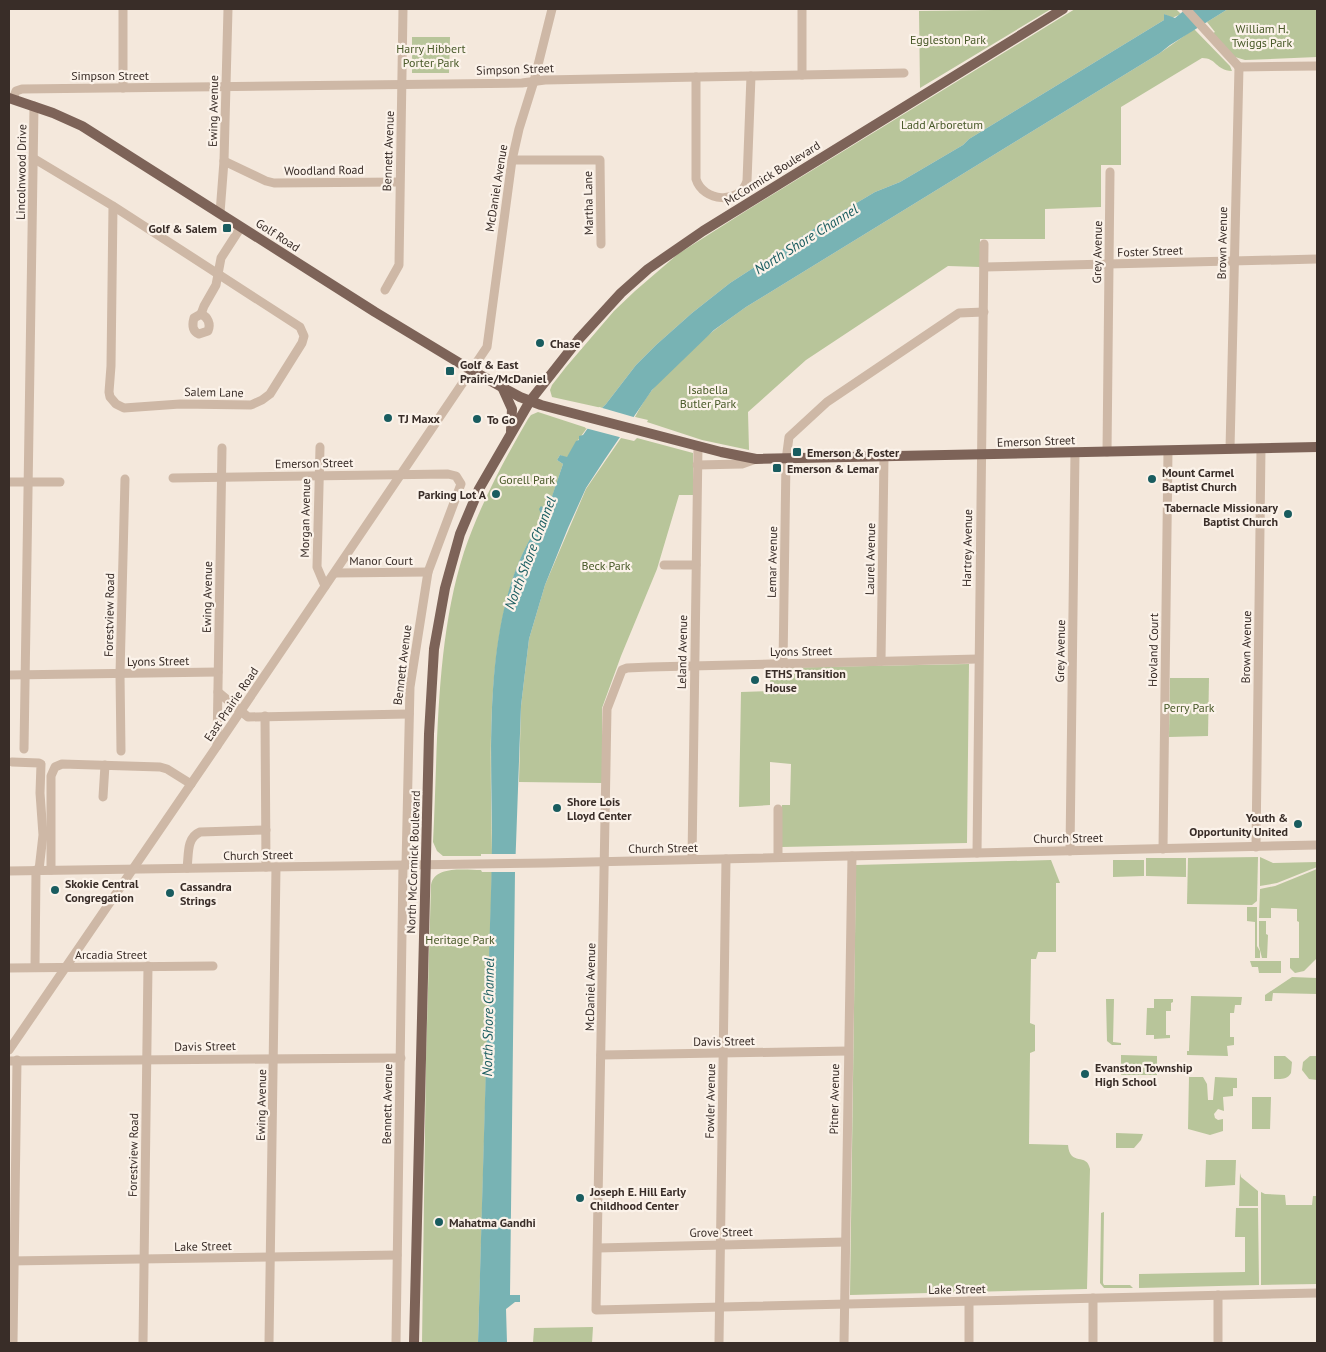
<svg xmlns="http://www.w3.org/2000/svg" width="1326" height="1352" viewBox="0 0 1326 1352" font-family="'PT Sans',sans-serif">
  <rect width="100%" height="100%" fill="#f4e8dc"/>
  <!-- green -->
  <g fill="#b8c59a">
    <polygon points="995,9 1051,9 920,88 919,11 994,10"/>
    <polygon points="1075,9 1176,9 1181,14 1172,18 1164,14 1164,20 969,139 963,145 900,182 875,192 826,221 730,283 692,313 656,345 636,365 606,404 602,408 552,397 550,390 552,385 566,367 614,311 635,291 678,254 749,209"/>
    <polygon points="1228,9 1317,9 1317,57 1245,60 1235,57 1213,33 1215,32 1207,22"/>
    <path d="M1194,29L1230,66L1232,71C1215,70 1217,58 1202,58L1121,107V165H1101V207L1045,209V239H980V267L948,266L806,360L748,412L749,450L702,440L647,422L648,420L635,417C658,372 705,336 746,307L1160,53Z"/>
    <polygon points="412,37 450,37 449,73 412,73"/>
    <path d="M538,412L587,428L576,443L567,458L560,455L557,460L563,464L547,512L541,507L543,519C481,602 491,754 492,854H481V856H443L437,851L433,842C438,749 435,642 464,552C480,505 503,462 528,419L531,415Z"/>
    <polygon points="621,438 634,441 637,438 693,453 693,495 679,495 657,569 621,656 602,708 602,783 519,782 521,706 529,639 545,585 586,489"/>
    <polygon points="969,664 967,843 782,847 782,805 790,805 791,764 770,762 770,805 739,807 741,692 770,691 770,668"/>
    <polygon points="1170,678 1209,678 1208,736 1169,737"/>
    <polygon points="1258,857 1257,901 1252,905 1187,904 1188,858"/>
    <polygon points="1260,857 1273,863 1317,862 1317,867 1277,883 1260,886"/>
    <polygon points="1146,858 1186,858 1186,877 1146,876"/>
    <path d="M1051,860L1060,883H1056V952H1038L1036,959H1031L1030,1023L1035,1025V1051L1030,1053L1029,1144L1068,1145C1070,1167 1087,1152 1090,1169L1087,1289L850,1295L856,865Z"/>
    <polygon points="1113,860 1144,860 1144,876 1113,877"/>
    <polygon points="1317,869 1317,958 1304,971 1295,973 1290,968 1290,958 1299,958 1299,922 1297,921 1297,909 1271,908 1271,918 1259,918 1260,889 1275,886"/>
    <path d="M481,870L482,872H492L478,1343H422L426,1059L431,885C434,865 466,870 481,870Z"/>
    <polygon points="1247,907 1257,907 1257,946 1260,951 1260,958 1255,958 1255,922 1247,921"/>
    <polygon points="1259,921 1266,921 1266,934 1268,935 1267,958 1262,958 1259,946"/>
    <polygon points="1250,961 1281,961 1281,973 1259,973 1258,967 1252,967"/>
    <polygon points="1292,977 1317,978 1317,994 1273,993 1272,1001 1265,1001 1265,995"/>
    <polygon points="1191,996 1242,997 1241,1005 1235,1005 1234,1013 1230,1013 1230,1037 1234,1037 1234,1045 1227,1046 1228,1056 1187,1055 1187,1051 1189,1051"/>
    <polygon points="1106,999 1114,999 1113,1042 1121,1043 1121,1045 1112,1045 1107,1041"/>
    <polygon points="1154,999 1173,999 1173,1002 1171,1003 1171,1011 1166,1011 1166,1035 1170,1035 1170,1038 1154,1039 1154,1035 1146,1035 1147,1008 1154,1008"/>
    <polygon points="1121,1055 1157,1056 1157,1075 1121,1075"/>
    <path d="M1274,1056H1285L1292,1062L1291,1073C1287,1080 1281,1079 1274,1079Z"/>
    <polygon points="1310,1056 1317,1056 1317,1080 1309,1079 1302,1070 1303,1062"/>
    <polygon points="1189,1077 1203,1077 1207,1084 1208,1100 1213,1100 1215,1077 1237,1078 1237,1088 1233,1088 1233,1096 1223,1097 1224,1111 1218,1109 1214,1114 1215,1118 1218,1120 1223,1119 1223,1131 1210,1135 1188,1129"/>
    <polygon points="1252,1097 1271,1097 1270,1129 1252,1129"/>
    <polygon points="1116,1133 1143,1134 1141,1140 1134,1148 1116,1148"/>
    <polygon points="1206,1160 1236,1160 1235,1185 1205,1187"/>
    <polygon points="1240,1173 1241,1177 1258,1191 1258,1206 1239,1206"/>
    <polygon points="1261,1192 1265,1194 1285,1195 1286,1205 1312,1205 1313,1196 1317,1196 1317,1284 1261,1285"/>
    <polygon points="1236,1208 1258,1208 1259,1285 1139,1288 1139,1274 1245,1272 1245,1237 1235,1237"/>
    <polygon points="1104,1212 1103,1283 1104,1285 1130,1285 1133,1288 1104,1288 1100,1283 1101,1213"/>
    <polygon points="593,1327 592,1343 533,1343 534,1328"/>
  </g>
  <!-- water -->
  <path fill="#78b3b4" d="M1186,9H1228L1170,45L1160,53L746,307L714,330L652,390L605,459L586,488L568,528L545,585L529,639L521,706L515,872L510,1295H520V1302H515L506,1309L507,1343H478C482,1204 486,1064 490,924C491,893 492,863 492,832C491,736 483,599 543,519L539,509L541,506L547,511L563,464L557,460L560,455L567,457L576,441L579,440V436L583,435L602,408L606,404L636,365L656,345L692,313L730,283L826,221L875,192L900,182L963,145L969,139L1164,20V14L1175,18Z"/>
  <!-- pier -->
  <g fill="#f4e8dc">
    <polygon points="599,407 637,418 623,438 585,428"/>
    <polygon points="490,854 518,854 517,872 489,872"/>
  </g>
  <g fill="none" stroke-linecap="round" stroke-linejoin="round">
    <!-- minor -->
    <g stroke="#ceb8a6" stroke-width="9">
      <polyline points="1186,9 1239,67"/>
      <polyline points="1239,67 1317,66"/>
      <polyline points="802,75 802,9"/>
      <path d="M696,77V179C703,202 740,205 747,181L751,76"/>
      <polyline points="123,88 123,9"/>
      <polyline points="13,99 16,91 22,89 522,83 545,80 904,73"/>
      <polyline points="33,158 113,206 300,327 304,336 302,343 270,394 262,400 251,405 180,404 124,408 116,404 110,397 109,392 111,366 113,206"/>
      <polyline points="512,160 600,160 601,244"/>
      <polyline points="224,161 266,181 274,183 399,182"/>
      <polyline points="220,213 224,161 228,9"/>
      <polyline points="984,267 1317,259"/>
      <polyline points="385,290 399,265 403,9"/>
      <polyline points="201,314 204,306 216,285 221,258 241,227"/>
      <path d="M201,314C208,317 211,324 208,331L199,334C192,331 192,325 194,318Z"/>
      <polyline points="320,447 317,567 325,586"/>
      <polyline points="1230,449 1239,67"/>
      <polyline points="1107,452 1110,172"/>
      <polyline points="697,465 742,464 756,459"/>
      <polyline points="173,478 448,474 456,476 461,484 428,572 410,687 406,865"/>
      <polyline points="9,482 60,482"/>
      <polyline points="664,565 696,565"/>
      <polyline points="335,573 428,572"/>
      <polyline points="978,659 650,667 627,668 622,670 607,709 596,1310 1317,1293"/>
      <polyline points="881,661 884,457"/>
      <polyline points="783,664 786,460 789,437 827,402 959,313 984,312"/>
      <polyline points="9,675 218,672"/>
      <polyline points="218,692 248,717 409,714"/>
      <polyline points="265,716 266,867"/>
      <polyline points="217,746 222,448"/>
      <polyline points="24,749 34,106"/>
      <polyline points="121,751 120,674 125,479"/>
      <polyline points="12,762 39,763 41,764 40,793 43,835 39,870"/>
      <polyline points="103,797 105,765"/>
      <polyline points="1256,847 1261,448"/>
      <polyline points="1163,849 1168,451"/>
      <polyline points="1070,851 1075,452"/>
      <polyline points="977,853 984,244"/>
      <polyline points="778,857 778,809"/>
      <polyline points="692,859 698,446"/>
      <path d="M187,868C189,855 186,838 200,832L266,830"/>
      <polyline points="51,870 51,776 55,767 62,764 160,767 167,769 191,784"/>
      <polyline points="9,871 546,863 1317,845"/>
      <polyline points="35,967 36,870"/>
      <polyline points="9,968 213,966"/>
      <polyline points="9,1050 217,746 487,347 512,160 519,129 534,81 552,9"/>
      <polyline points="601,1055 848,1051"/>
      <polyline points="9,1061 401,1058"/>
      <polyline points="598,1248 845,1242"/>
      <polyline points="9,1261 397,1255"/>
      <polyline points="13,1343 17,1060"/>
      <polyline points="143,1343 148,966"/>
      <polyline points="269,1343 276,867"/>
      <polyline points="396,1343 403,865"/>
      <polyline points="719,1343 726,859"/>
      <polyline points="844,1343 852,856"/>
      <polyline points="969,1343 969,1301"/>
      <polyline points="1093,1343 1093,1298"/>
      <polyline points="1218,1343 1218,1295"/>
    </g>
    <!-- major -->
    <g stroke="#7d6358" stroke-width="10">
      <polyline points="9,98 53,113 82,126 375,312 471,370 520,397 541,405 721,452 756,459 1317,447"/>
      <polyline points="503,389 512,409 511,431"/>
      <polyline points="414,1343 429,734 434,649 445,588 460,534 479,489 530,401 578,340 621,293 648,269 703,231 1063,9"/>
    </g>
  </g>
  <!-- markers -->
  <g fill="#195c5f" stroke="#fbf2e9" stroke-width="2">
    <rect x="222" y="223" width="10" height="10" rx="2.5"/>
    <circle cx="540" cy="343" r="5"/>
    <rect x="445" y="366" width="10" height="10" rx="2.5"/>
    <circle cx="388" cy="418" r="5"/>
    <circle cx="477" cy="419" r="5"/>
    <rect x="792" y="447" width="10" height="10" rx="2.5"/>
    <rect x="772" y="463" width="10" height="10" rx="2.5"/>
    <circle cx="1152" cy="479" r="5"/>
    <circle cx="496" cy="494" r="5"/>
    <circle cx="1288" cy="514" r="5"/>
    <circle cx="755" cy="680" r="5"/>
    <circle cx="557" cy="808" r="5"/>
    <circle cx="1298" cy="824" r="5"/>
    <circle cx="55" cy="890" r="5"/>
    <circle cx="170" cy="893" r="5"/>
    <circle cx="1085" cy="1074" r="5"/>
    <circle cx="580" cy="1198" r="5"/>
    <circle cx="439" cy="1222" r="5"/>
  </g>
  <g text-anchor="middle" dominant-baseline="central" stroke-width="4.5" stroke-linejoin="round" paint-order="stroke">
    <!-- park labels -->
    <g font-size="12" fill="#495a29" stroke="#fbf2e9">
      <text x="1262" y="28">William H.<tspan x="1262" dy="14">Twiggs Park</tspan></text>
      <text x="948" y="39">Eggleston Park</text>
      <text x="431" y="48">Harry Hibbert<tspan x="431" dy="14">Porter Park</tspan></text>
      <text x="942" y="124">Ladd Arboretum</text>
      <text x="708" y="389">Isabella<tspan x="708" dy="14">Butler Park</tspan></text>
      <text x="527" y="479">Gorell Park</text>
      <text x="606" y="565">Beck Park</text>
      <text x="1189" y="707">Perry Park</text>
      <text x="460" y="939">Heritage Park</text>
    </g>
    <!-- street labels -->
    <g font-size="12" fill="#392d28" stroke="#fbf2e9">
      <text transform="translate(515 69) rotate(-2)">Simpson Street</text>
      <text x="110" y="75">Simpson Street</text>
      <text transform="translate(213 111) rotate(-89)">Ewing Avenue</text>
      <text transform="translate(388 151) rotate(-88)">Bennett Avenue</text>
      <text transform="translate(324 170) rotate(-1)">Woodland Road</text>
      <text transform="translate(21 172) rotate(-89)">Lincolnwood Drive</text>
      <text transform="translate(772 173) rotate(-32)">McCormick Boulevard</text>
      <text transform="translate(496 188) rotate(-81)">McDaniel Avenue</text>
      <text transform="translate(588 203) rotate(-91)">Martha Lane</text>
      <text transform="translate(278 235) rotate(33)">Golf Road</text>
      <text transform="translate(1222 243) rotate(-89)">Brown Avenue</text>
      <text transform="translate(1150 251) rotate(-2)">Foster Street</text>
      <text transform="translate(1097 252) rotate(-89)">Grey Avenue</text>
      <text transform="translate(214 392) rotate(1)">Salem Lane</text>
      <text transform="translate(1036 441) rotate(-2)">Emerson Street</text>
      <text transform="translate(314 463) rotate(-1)">Emerson Street</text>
      <text transform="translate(305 518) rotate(-89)">Morgan Avenue</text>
      <text transform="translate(967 548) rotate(-89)">Hartrey Avenue</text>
      <text transform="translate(870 559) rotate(-89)">Laurel Avenue</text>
      <text x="381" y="560">Manor Court</text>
      <text transform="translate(772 562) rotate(-89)">Lemar Avenue</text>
      <text transform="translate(207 597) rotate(-89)">Ewing Avenue</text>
      <text transform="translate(109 615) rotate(-89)">Forestview Road</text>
      <text transform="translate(1246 647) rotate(-89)">Brown Avenue</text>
      <text transform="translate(1153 650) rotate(-89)">Hovland Court</text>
      <text transform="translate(801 651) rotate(-1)">Lyons Street</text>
      <text transform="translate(1060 651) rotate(-89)">Grey Avenue</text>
      <text transform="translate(682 652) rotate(-89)">Leland Avenue</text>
      <text transform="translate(158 661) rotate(-1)">Lyons Street</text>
      <text transform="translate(402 665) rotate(-83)">Bennett Avenue</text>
      <text transform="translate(231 704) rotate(-56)">East Prairie Road</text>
      <text transform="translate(1068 838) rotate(-1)">Church Street</text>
      <text transform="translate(663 848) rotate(-1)">Church Street</text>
      <text transform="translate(258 855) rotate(-1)">Church Street</text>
      <text transform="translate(413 862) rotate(-88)">North McCormick Boulevard</text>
      <text x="111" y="954">Arcadia Street</text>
      <text transform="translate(590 987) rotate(-89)">McDaniel Avenue</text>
      <text transform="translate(724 1041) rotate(-1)">Davis Street</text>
      <text transform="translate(205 1046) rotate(-1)">Davis Street</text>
      <text transform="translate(834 1099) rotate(-89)">Pitner Avenue</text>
      <text transform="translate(710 1101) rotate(-89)">Fowler Avenue</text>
      <text transform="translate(387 1104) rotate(-89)">Bennett Avenue</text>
      <text transform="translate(261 1105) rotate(-89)">Ewing Avenue</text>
      <text transform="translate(133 1155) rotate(-89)">Forestview Road</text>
      <text transform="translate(721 1232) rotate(-1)">Grove Street</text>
      <text transform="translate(203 1246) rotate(-1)">Lake Street</text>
      <text transform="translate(957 1289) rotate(-1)">Lake Street</text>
    </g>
    <!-- poi labels -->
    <g font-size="12" font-weight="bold" fill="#392d28" stroke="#fbf2e9" text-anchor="start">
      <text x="217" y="228" text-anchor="end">Golf &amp; Salem</text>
      <text x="550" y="343">Chase</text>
      <text x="460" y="364">Golf &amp; East<tspan x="460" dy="14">Prairie/McDaniel</tspan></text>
      <text x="398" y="418">TJ Maxx</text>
      <text x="487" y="419">To Go</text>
      <text x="807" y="452">Emerson &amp; Foster</text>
      <text x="787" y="468">Emerson &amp; Lemar</text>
      <text x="1162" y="472">Mount Carmel<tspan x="1162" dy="14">Baptist Church</tspan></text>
      <text x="486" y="494" text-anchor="end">Parking Lot A</text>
      <text x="1278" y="507" text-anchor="end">Tabernacle Missionary<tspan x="1278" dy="14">Baptist Church</tspan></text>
      <text x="765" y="673">ETHS Transition<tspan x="765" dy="14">House</tspan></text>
      <text x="567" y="801">Shore Lois<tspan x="567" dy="14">Lloyd Center</tspan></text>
      <text x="1288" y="817" text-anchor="end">Youth &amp;<tspan x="1288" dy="14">Opportunity United</tspan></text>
      <text x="65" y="883">Skokie Central<tspan x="65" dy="14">Congregation</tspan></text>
      <text x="180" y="886">Cassandra<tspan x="180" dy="14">Strings</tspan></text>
      <text x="1095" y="1067">Evanston Township<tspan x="1095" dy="14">High School</tspan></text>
      <text x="590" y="1191">Joseph E. Hill Early<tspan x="590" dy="14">Childhood Center</tspan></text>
      <text x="449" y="1222">Mahatma Gandhi</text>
    </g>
    <!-- water labels -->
    <g font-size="14" font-style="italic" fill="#195c5f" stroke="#fbf2e9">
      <text transform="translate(806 239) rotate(-32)">North Shore Channel</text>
      <text transform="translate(530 553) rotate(-69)">North Shore Channel</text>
      <text transform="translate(488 1017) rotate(-89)">North Shore Channel</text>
    </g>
  </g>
  <!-- border -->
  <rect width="1326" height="1352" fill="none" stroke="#392d28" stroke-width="20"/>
</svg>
